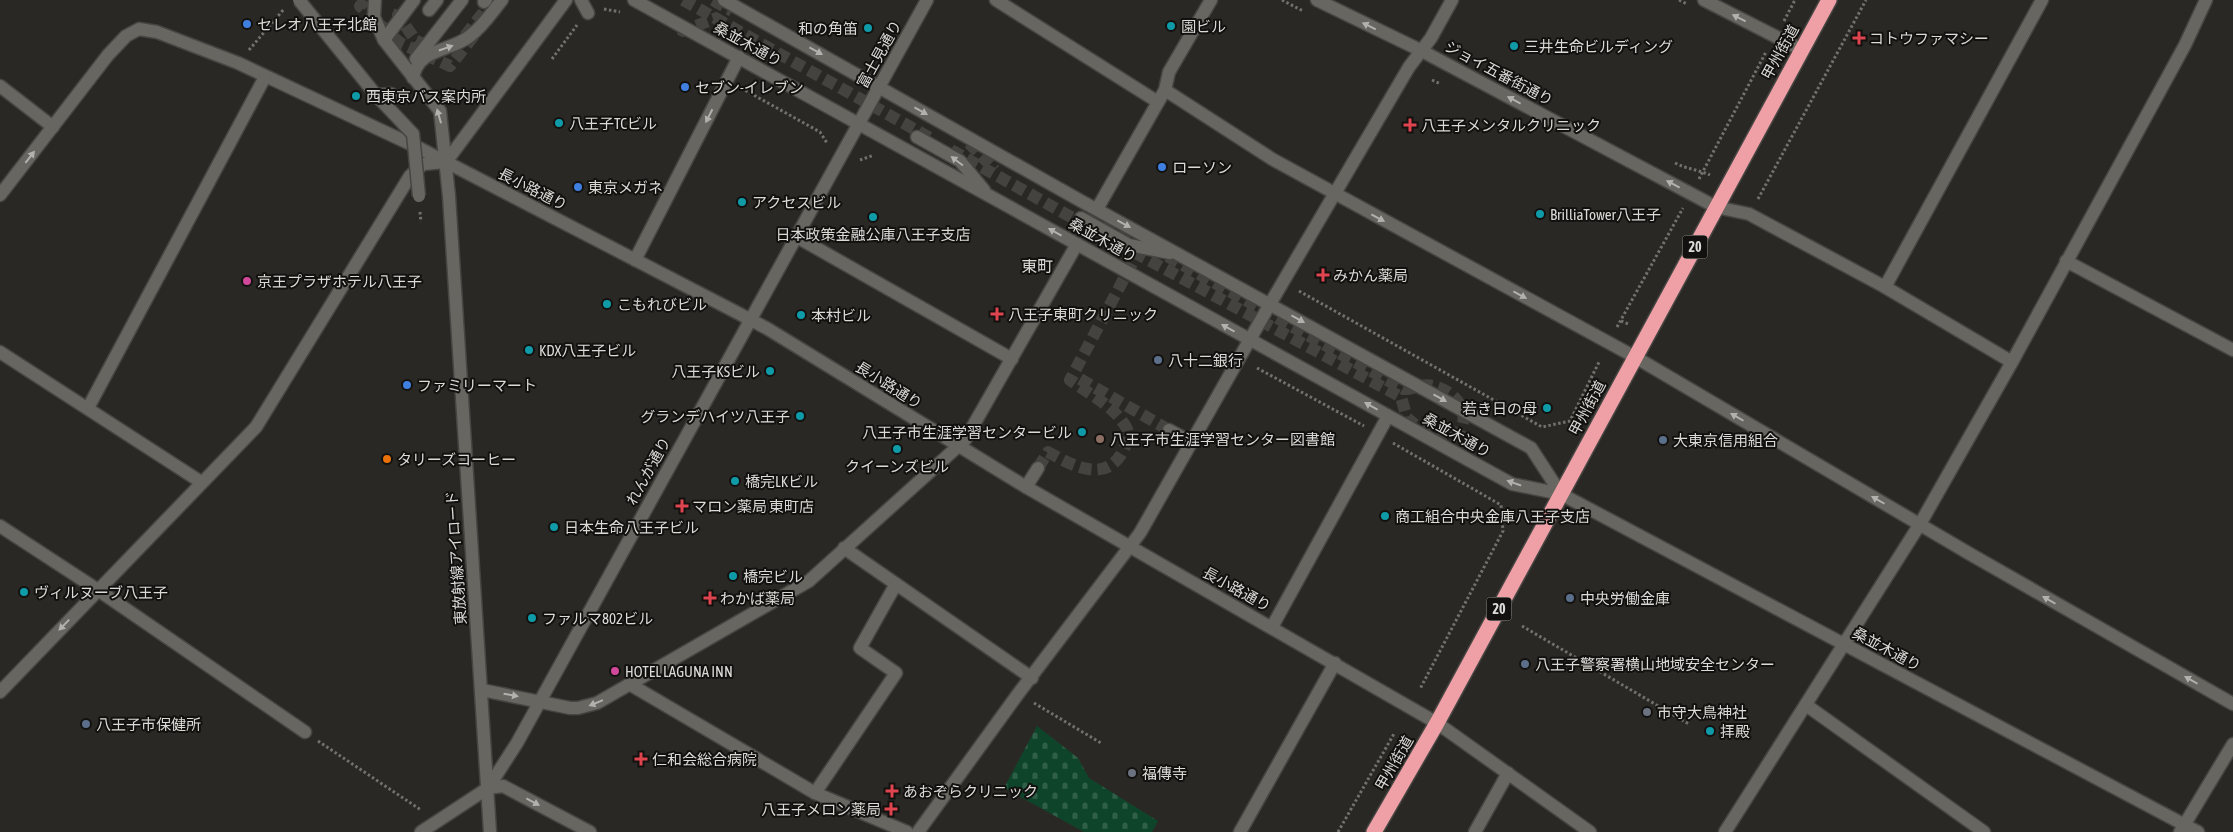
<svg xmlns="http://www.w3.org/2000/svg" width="2233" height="832" viewBox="0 0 2233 832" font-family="'Asap Condensed','Noto Sans JP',sans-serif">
  <defs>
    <pattern id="cemetery-stones" width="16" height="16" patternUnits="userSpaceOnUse" patternTransform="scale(1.25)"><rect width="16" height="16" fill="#0e452a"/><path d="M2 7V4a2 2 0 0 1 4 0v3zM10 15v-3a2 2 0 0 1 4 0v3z" fill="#305f48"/></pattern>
  </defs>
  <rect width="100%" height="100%" fill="#2a2824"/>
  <!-- cemetery -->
  <polygon fill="url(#cemetery-stones)" points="1037,726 1078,758 1089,778 1158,821 1152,832 1084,832 1004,788"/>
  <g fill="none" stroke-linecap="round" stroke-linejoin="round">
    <!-- minor-tunnel -->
    <g stroke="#45433f" stroke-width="12" stroke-dasharray="12 6" stroke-linecap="butt">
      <polyline points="365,0 360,6 400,43 450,66 476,33"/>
      <polyline points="683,0 932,139"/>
      <polyline points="713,0 732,11"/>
      <polyline points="400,11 398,15 416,41 435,48"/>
      <polyline points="680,29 683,31 719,17"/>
      <polyline points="465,36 493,0"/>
      <polyline points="969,143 995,170"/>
      <polyline points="951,150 1089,227"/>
      <path d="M1089,212L1403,389C1414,390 1422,383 1433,386C1480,398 1466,449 1436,438C1425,434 1415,425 1407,418L1401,397L1119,244"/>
      <polyline points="1080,379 1169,430"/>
      <path d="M1038,468L1048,452C1073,466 1107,485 1124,449C1127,443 1130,434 1126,427C1115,407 1089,394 1070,380L1137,254"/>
    </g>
    <!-- minor casing -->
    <g stroke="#464542" stroke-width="15">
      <g id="minor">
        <polyline points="375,0 374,17 384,40 440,111 449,196 490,832"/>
        <polyline points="581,0 588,13"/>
        <polyline points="634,0 1512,484 1561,494 2198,832"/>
        <polyline points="724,0 1081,201 1531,448 1561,494"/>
        <polyline points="996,0 1158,102"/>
        <polyline points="1317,0 1422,51 1716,207 1749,214 1885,287 2012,362"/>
        <polyline points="1704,0 1802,50"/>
        <polyline points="484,2 486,0"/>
        <polyline points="429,10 437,0"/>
        <polyline points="384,40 414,0"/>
        <polyline points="416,59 462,0"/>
        <path d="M413,78C418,48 450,52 470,36C483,26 492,12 502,0"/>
        <polyline points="0,86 53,127"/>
        <polyline points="1165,90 1272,159 1635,357 1970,554 2233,704"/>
        <polyline points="376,95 391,94"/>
        <polyline points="917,137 960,161 984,190"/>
        <polyline points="446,162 566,0"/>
        <polyline points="0,195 108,55 126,36 139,29 157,32 238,63 421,149 734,311 768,329 1026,487 1437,723 1590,832"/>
        <polyline points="1097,209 1165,90 1169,72 1211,0"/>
        <polyline points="1081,218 1129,245 1170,253"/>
        <polyline points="797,237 1012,359"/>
        <polyline points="635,260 739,57"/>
        <polyline points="2066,261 2233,350"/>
        <polyline points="1885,287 2042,0"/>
        <polyline points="0,352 201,482"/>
        <polyline points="88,408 265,77"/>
        <polyline points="1169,430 1191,442"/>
        <polyline points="1026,487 1038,468"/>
        <polyline points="0,526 98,590 305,732"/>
        <polyline points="844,548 1032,678"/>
        <polyline points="1272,627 1388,416"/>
        <polyline points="631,685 815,793 907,832"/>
        <polyline points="482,690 570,708 578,708 597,703 809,581 965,440 1077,244"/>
        <polyline points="0,692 256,427 410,176 423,164 446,162"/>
        <polyline points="1806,705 1984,832"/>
        <polyline points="488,788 503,786 590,832"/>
        <polyline points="815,793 896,673 860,648 896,584"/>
        <polyline points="421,832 488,788 517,743 927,0"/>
        <polyline points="918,832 1018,694 1140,533 1270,304 1409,67 1431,38 1452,0"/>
        <polyline points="1240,832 1335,663"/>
        <polyline points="1475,832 1508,773"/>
        <polyline points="1725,832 1920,524 2012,362 2185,45 2206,0"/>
        <polyline points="2180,832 2233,744"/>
      </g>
    </g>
    <!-- highway casing -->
    <g stroke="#464542" stroke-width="18">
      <polyline id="highway" points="1374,832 1437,723 1829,0"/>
    </g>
    <!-- path -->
    <g stroke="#72716d" stroke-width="3" stroke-dasharray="2.5 2.5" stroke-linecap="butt">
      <polyline points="1282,0 1303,11"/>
      <polyline points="1679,0 1687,4"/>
      <polyline points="604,9 620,12"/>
      <polyline points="1784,21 1795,0"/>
      <polyline points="249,50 284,9"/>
      <polyline points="552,59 577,25"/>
      <polyline points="1432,80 1441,84"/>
      <polyline points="741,88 820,132 827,143"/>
      <polyline points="860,160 874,155"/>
      <path d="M1675,163C1687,169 1699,170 1710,175"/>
      <polyline points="1699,179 1766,52"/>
      <polyline points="1758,199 1866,0"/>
      <polyline points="420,212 421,222"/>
      <polyline points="1299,291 1542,427 1570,421 1599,362"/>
      <polyline points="1621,321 1628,324"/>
      <polyline points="1617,327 1683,208"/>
      <polyline points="1257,368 1364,426"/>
      <polyline points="1393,443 1501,505 1503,531 1420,689"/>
      <polyline points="1522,626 1689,724"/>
      <polyline points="1034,703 1101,743"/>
      <polyline points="318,741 421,810"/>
      <polyline points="1338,832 1395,732"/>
    </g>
    <!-- minor -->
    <use href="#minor" stroke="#686661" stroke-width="12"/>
    <!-- highway -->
    <use href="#highway" stroke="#ef9fa6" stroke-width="15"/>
    <!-- minor-bridge casing -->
    <g stroke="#464542" stroke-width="15" stroke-linecap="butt">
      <polyline id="minor-bridge" points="299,0 376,95 413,134 419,196"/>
    </g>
    <!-- minor-bridge -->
    <use href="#minor-bridge" stroke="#686661" stroke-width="12"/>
  </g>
  <!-- one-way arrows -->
  <defs><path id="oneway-solid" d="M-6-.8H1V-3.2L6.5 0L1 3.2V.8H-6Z" transform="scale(1.25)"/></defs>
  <g fill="#b3b1ae">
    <use href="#oneway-solid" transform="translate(1739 18) rotate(-153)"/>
    <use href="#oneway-solid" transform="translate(1369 26) rotate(-154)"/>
    <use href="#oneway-solid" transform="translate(446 48) rotate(-19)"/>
    <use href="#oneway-solid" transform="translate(816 51) rotate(29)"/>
    <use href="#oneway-solid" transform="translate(1514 100) rotate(-152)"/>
    <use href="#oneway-solid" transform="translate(921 111) rotate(29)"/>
    <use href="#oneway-solid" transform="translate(439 116) rotate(-106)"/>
    <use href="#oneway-solid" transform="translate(709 116) rotate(117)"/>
    <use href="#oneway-solid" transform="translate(30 157) rotate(-52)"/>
    <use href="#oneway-solid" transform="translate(957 161) rotate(-143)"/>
    <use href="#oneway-solid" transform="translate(1673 184) rotate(-152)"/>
    <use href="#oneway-solid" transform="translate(1378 218) rotate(28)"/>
    <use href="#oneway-solid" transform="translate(1124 224) rotate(28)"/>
    <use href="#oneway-solid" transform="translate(1055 232) rotate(-151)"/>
    <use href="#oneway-solid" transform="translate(1520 295) rotate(28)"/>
    <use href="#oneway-solid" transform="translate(1298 319) rotate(29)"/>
    <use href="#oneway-solid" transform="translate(1228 328) rotate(-151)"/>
    <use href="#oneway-solid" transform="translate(1440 398) rotate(29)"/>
    <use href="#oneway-solid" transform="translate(1371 406) rotate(-151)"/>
    <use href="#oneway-solid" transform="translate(1737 417) rotate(-150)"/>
    <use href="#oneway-solid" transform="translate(1514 483) rotate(-161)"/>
    <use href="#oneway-solid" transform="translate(1878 500) rotate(-150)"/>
    <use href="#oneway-solid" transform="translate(2049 600) rotate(-150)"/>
    <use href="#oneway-solid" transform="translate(64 625) rotate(134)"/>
    <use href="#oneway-solid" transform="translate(2191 680) rotate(-150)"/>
    <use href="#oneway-solid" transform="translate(511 695) rotate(10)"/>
    <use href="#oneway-solid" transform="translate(596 703) rotate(158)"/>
    <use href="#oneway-solid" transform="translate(533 802) rotate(28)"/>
  </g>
  <!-- markers -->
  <g fill="#3f7fe0" stroke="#12110f" stroke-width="2">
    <circle cx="247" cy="24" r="5"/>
    <circle cx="685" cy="87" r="5"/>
    <circle cx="1162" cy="167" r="5"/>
    <circle cx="578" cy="187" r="5"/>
    <circle cx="407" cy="385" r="5"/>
  </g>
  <g fill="#0f9aa8" stroke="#12110f" stroke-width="2">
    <circle cx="1171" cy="26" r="5"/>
    <circle cx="868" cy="28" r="5"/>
    <circle cx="1514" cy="46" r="5"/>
    <circle cx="356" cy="96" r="5"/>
    <circle cx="559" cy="123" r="5"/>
    <circle cx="742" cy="202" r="5"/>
    <circle cx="1540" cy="214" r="5"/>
    <circle cx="873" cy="217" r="5"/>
    <circle cx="607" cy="304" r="5"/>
    <circle cx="801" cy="315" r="5"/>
    <circle cx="529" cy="350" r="5"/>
    <circle cx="770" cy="371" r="5"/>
    <circle cx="1547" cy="408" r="5"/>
    <circle cx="800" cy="416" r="5"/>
    <circle cx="1082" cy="432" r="5"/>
    <circle cx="897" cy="449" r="5"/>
    <circle cx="735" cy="481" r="5"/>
    <circle cx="1385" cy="516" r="5"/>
    <circle cx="554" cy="527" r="5"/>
    <circle cx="733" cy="576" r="5"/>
    <circle cx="24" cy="592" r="5"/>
    <circle cx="532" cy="618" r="5"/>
    <circle cx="1710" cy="731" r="5"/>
  </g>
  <g fill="#e0444e" stroke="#12110f" stroke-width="2">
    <path d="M1856.5 30.5h5v5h5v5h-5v5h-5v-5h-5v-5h5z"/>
    <path d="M1407.5 117.5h5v5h5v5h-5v5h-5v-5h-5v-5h5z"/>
    <path d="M1320.5 267.5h5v5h5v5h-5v5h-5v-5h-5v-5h5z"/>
    <path d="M994.5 306.5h5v5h5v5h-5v5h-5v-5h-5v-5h5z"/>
    <path d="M679.5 498.5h5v5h5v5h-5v5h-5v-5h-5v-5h5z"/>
    <path d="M707.5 590.5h5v5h5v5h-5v5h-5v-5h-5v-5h5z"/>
    <path d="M638.5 751.5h5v5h5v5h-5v5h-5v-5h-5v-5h5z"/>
    <path d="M889.5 783.5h5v5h5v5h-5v5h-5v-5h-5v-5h5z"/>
    <path d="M888.5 801.5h5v5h5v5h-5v5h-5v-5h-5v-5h5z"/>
  </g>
  <g fill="#d1479c" stroke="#12110f" stroke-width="2">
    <circle cx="247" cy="281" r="5"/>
    <circle cx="615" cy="671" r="5"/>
  </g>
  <g fill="#5c6f8a" stroke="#12110f" stroke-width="2">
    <circle cx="1158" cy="360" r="5"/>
    <circle cx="1663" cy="440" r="5"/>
    <circle cx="1570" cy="598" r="5"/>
    <circle cx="1525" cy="664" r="5"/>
    <circle cx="86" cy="724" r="5"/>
  </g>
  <circle fill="#8d6e63" stroke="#12110f" stroke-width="2" cx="1100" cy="439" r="5"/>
  <circle fill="#e8710a" stroke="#12110f" stroke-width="2" cx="387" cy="459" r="5"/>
  <g fill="#6b7280" stroke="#12110f" stroke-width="2">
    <circle cx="1647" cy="712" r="5"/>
    <circle cx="1132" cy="773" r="5"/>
  </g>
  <g text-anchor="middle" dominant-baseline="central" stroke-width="4" stroke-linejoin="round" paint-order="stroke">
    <!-- shield labels -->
    <g fill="#12110f" stroke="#9f9e9b" stroke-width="1">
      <rect x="1682.5" y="235.5" width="25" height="23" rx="4"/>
      <rect x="1486.5" y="597.5" width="25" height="23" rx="4"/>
    </g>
    <g font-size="14" font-weight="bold" fill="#dbdad7">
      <text x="1695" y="247">20</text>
      <text x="1499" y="609">20</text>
    </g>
    <!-- poi labels -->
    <g font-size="15" fill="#dbdad7" stroke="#12110f" text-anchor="start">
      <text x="257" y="24">セレオ八王子北館</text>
      <text x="1181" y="26">園ビル</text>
      <text x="858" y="28" text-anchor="end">和の角笛</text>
      <text x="1869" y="38">コトウファマシー</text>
      <text x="1524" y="46">三井生命ビルディング</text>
      <text x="695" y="87">セブン-イレブン</text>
      <text x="366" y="96">西東京バス案内所</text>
      <text x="569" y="123">八王子TCビル</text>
      <text x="1421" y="125">八王子メンタルクリニック</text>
      <text x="1172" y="167">ローソン</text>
      <text x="588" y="187">東京メガネ</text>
      <text x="752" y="202">アクセスビル</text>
      <text x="1550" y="214">BrilliaTower八王子</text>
      <text x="873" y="234" text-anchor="middle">日本政策金融公庫八王子支店</text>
      <text x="1333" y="275">みかん薬局</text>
      <text x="257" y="281">京王プラザホテル八王子</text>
      <text x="617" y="304">こもれびビル</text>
      <text x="1008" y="314">八王子東町クリニック</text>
      <text x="811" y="315">本村ビル</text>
      <text x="539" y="350">KDX八王子ビル</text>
      <text x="1168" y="360">八十二銀行</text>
      <text x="760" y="371" text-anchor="end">八王子KSビル</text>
      <text x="417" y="385">ファミリーマート</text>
      <text x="1537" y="408" text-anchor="end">若き日の母</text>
      <text x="790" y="416" text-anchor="end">グランデハイツ八王子</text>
      <text x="1072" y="432" text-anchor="end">八王子市生涯学習センタービル</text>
      <text x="1110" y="439">八王子市生涯学習センター図書館</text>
      <text x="1673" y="440">大東京信用組合</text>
      <text x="397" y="459">タリーズコーヒー</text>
      <text x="897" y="466" text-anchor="middle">クイーンズビル</text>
      <text x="745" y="481">橋完LKビル</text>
      <text x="692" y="506">マロン薬局 東町店</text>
      <text x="1395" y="516">商工組合中央金庫八王子支店</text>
      <text x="564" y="527">日本生命八王子ビル</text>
      <text x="743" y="576">橋完ビル</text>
      <text x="34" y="592">ヴィルヌーブ八王子</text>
      <text x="720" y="598">わかば薬局</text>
      <text x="1580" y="598">中央労働金庫</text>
      <text x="542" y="618">ファルマ802ビル</text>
      <text x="1535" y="664">八王子警察署横山地域安全センター</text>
      <text x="625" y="671">HOTEL LAGUNA INN</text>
      <text x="1657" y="712">市守大鳥神社</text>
      <text x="96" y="724">八王子市保健所</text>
      <text x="1720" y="731">拝殿</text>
      <text x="652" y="759">仁和会総合病院</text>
      <text x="1142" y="773">福傳寺</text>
      <text x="903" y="791">あおぞらクリニック</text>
      <text x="881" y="809" text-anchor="end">八王子メロン薬局</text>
    </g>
    <!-- street labels -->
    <g font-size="15" fill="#dbdad7" stroke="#12110f">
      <text transform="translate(748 44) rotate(29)">桑並木通り</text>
      <text transform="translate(1780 52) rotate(-61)">甲州街道</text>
      <text transform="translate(879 54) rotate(-61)">富士見通り</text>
      <text transform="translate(1499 73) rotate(28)">ジョイ五番街通り</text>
      <text transform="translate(533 189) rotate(27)">長小路通り</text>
      <text transform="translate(1103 240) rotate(29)">桑並木通り</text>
      <text transform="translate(889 385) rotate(32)">長小路通り</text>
      <text transform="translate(1587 408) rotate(-62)">甲州街道</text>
      <text transform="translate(1457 435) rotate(29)">桑並木通り</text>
      <text transform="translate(648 471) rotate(-61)">れんが通り</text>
      <text transform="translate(456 558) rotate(-94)">東放射線アイロード</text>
      <text transform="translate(1237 589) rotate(29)">長小路通り</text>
      <text transform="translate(1887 649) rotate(28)">桑並木通り</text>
      <text transform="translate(1394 763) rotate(-60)">甲州街道</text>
    </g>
    <!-- neighbourhood labels -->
    <g font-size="16" fill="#dbdad7" stroke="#12110f">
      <text x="1037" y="266">東町</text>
    </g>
  </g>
</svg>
